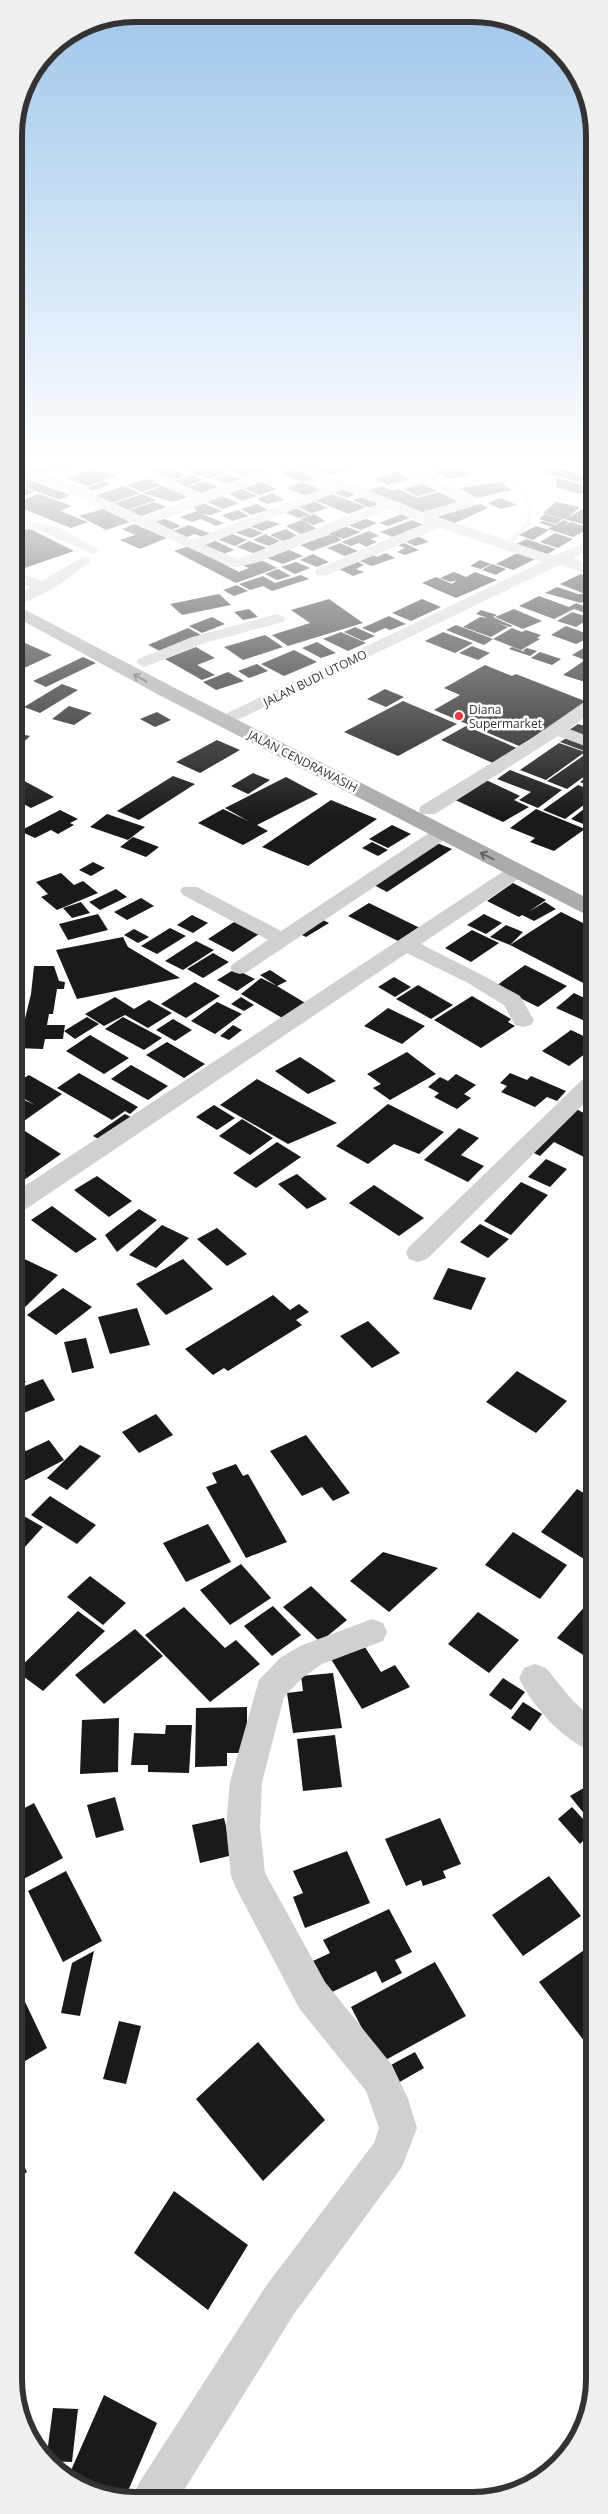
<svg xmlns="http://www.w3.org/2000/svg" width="608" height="2514" viewBox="0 0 608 2514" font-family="'Open Sans',sans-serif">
  <rect width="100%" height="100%" fill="#fff"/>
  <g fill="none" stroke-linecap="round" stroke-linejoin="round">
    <!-- stream -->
    <path stroke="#cfe2ee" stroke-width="4.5" d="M498,463C512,474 534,499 529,519C526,529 516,536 508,542"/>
  </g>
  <!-- building -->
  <g fill="#1a1a1a">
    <polygon points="42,463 55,468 40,474 27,469"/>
    <polygon points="50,463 82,463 66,470 47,464"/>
    <polygon points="192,463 201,463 226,472 209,479 179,467"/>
    <polygon points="220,463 250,463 265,469 245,476 216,464"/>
    <polygon points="305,463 337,463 318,470 302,464"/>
    <polygon points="342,463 351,466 344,469 348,470 329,475 319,471"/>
    <polygon points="415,463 447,463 428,468"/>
    <polygon points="453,463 481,463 461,468 472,474 450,479 434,471 448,467"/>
    <polygon points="573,463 593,463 593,469"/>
    <polygon points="166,466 185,476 167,481 148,471"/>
    <polygon points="293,466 318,476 303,482 278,472"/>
    <polygon points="550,466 593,478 593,480 586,484 541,471"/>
    <polygon points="90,469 99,473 105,471 117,475 88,486 67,479"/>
    <polygon points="397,472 410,479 388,485 375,479"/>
    <polygon points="226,474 240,479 227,484 213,479"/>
    <polygon points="192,475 203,480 184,487 173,482"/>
    <polygon points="20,477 71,495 60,500 16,484 34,492 14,499 14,479"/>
    <polygon points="149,478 164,484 142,492 127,485"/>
    <polygon points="557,478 593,488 593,489 584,494 572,492 556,487"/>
    <polygon points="104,481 111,484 93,491 86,488"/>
    <polygon points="204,481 218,487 200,494 186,488"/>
    <polygon points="261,482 277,489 259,495 244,488"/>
    <polygon points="302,482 321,490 306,496 287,488"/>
    <polygon points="501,482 511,490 477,498 459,488"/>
    <polygon points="167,484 180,490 170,495 180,491 191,496 173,502 143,493"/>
    <polygon points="423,484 437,491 417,496 403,489"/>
    <polygon points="123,486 140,493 112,503 95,496"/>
    <polygon points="382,486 392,491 399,489 417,498 439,492 460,503 421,514 400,502 395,504 369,490"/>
    <polygon points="346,488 359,493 347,498 333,492"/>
    <polygon points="242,489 257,496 242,501 227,493"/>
    <polygon points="273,493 284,500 267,504 257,499"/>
    <polygon points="329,493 366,507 349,514 312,499"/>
    <polygon points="39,494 72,506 60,511 88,522 71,528 14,505 14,503"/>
    <polygon points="142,494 156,500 127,510 113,504"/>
    <polygon points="219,495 239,503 223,509 203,500"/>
    <polygon points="365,496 379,504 370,508 353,500"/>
    <polygon points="501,498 517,505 501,509 488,503"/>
    <polygon points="313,501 328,508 311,513 297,506"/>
    <polygon points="154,502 166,507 139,517 127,511"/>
    <polygon points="556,502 580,507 567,518 587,507 593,509 593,527 543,513"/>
    <polygon points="198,504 205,504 222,511 211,515 202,514 224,523 216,526 201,519 192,522 180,517 197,511 192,506"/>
    <polygon points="257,504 268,510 251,515 241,509"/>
    <polygon points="481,504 488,508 455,523 437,517 457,508"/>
    <polygon points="296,508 310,515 298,518 285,512"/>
    <polygon points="103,509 130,522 106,530 79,516"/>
    <polygon points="238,510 249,516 232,521 222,515"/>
    <polygon points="314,514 325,521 313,525 300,519"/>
    <polygon points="402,514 410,518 388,526 379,523"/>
    <polygon points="545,514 563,519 556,524 539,519"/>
    <polygon points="161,517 181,526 171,530 150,521"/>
    <polygon points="364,518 377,523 361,530 347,525"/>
    <polygon points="263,519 280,524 262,531 247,525"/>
    <polygon points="302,520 317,529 301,534 286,526"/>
    <polygon points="412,520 424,525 392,537 380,532"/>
    <polygon points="564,520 569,522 563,526 571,522 590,528 573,537 548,529 552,527 539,523 543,521 556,525"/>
    <polygon points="134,524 167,538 140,549 120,540 135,535 122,529"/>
    <polygon points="189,525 213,535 205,538 195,534 184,538 170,532"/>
    <polygon points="245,526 263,533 251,538 234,532"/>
    <polygon points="344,526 361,532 344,539 336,536 342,540 312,551 300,545 331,534 327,533"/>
    <polygon points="536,526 549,530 533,540 519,535"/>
    <polygon points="28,528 74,551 19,570 14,568 14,533"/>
    <polygon points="286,529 297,536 283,541 270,535"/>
    <polygon points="369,531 379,536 370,539 377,542 366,547 359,543 351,546 341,542"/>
    <polygon points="230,533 247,540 235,546 217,539"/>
    <polygon points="555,533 573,539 558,548 540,542"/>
    <polygon points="265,534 280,541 269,546 253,540"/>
    <polygon points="418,536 429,542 415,546 404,541"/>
    <polygon points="526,539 556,549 544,556 513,546"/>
    <polygon points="216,541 234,550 221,555 201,545"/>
    <polygon points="249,541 267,548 255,554 237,547"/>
    <polygon points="340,543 358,551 345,556 327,548"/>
    <polygon points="404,543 419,550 405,555 397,552 405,548 398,545"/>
    <polygon points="189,546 239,572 249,568 242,565 259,559 277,568 236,583 174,551"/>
    <polygon points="287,549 303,556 283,564 267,558"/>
    <polygon points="521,551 539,557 513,570 496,564"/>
    <polygon points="386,553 395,558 372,566 357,560 372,554 377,557"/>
    <polygon points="313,554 329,562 317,567 300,560"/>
    <polygon points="480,560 491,564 481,569 470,566"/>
    <polygon points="296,562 310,568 295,574 281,567"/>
    <polygon points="358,562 364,565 356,569 364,572 353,576 337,568"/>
    <polygon points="492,564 506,569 496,575 482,570"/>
    <polygon points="278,569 291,576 277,580 265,574"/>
    <polygon points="454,572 466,577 475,572 497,580 456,598 422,583 436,577 452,584 457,580 451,582 440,578"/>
    <polygon points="581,574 593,579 593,593 589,593 593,597 581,603 545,593 557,587 578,594 585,594 560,584"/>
    <polygon points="301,575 309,579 272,591 263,586 250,590 239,584 263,576 275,583"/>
    <polygon points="237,585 248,591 234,596 223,590"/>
    <polygon points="219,594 231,605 182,615 170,604"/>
    <polygon points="539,596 569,607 576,603 589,608 582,612 574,609 554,619 519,606"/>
    <polygon points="329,599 363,623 288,646 272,635 310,623 291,610"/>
    <polygon points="422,599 441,607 411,621 392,613"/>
    <polygon points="593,600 593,616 582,613 592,607 585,605"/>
    <polygon points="249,609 258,617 243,620 234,612"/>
    <polygon points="514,609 542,621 523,629 495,617"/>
    <polygon points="481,610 497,615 493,617 513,626 510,627 498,623 508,627 491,637 463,627 480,617 488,618 476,614"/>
    <polygon points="572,612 591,618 584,623 593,618 593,626 582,623 576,627 557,621"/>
    <polygon points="389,616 406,624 390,630 385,628 374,633 362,628"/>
    <polygon points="212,617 225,624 202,633 189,626"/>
    <polygon points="456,625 493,639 484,645 446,630"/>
    <polygon points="566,626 588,634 593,631 593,636 576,644 551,635"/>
    <polygon points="355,627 375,636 363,641 344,632"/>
    <polygon points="188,628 201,635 162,652 148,645"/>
    <polygon points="512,628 522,632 526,630 541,635 537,638 540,639 521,650 493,639"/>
    <polygon points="341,632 366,643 348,651 323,639"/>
    <polygon points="443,632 473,643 455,653 425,641"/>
    <polygon points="265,635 283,647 243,660 224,647"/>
    <polygon points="16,639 52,655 18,671 14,669 14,640"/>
    <polygon points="317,642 336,653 321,658 302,648"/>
    <polygon points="472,646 490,653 478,660 459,653"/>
    <polygon points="587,646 593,649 593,663 588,666 593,668 593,679 588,683 563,675 585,660 572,655"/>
    <polygon points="196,647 215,658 197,665 215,675 202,680 165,659"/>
    <polygon points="512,647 525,652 523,650 527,648 537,651 530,656 509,649"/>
    <polygon points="294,650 317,662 284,676 261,664"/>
    <polygon points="540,652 561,659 552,665 531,658"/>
    <polygon points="83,657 96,663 46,687 33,681"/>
    <polygon points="257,664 268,671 249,678 238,671"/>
    <polygon points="485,665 512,676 516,674 590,703 519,746 434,710 460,695 444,688"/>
    <polygon points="228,672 244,681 216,690 203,682"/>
    <polygon points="62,684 78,690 40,713 24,707"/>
    <polygon points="385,689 404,697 386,707 367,699"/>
    <polygon points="403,701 457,724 398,756 344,732"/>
    <polygon points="69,706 92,713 74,725 52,719"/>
    <polygon points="157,712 171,720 155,727 140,719"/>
    <polygon points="589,723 593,725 593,729 585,736 569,730 578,724 585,726"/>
    <polygon points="466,726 519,749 495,764 441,740"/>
    <polygon points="14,733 30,736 14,751"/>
    <polygon points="568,737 593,746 593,747 587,752 560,742"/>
    <polygon points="217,740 240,750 200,773 176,762"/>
    <polygon points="559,743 585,752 546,780 520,770"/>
    <polygon points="593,749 593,770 567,789 547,781"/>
    <polygon points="510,770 562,790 538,808 519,800 531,792 497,779"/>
    <polygon points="253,773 270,780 248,794 231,786"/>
    <polygon points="593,773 593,787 580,782"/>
    <polygon points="173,776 195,784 139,820 117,811"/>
    <polygon points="17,777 54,797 31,808 14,799 14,778"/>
    <polygon points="286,777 318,794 257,825 268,831 243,845 198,823 223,809 248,821 225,808"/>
    <polygon points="484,779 520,796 514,800 529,807 503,822 451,798"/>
    <polygon points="578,785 593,791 593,798 565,819 543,810"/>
    <polygon points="331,800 377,819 308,866 262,847"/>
    <polygon points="593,802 593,828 571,819"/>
    <polygon points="536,809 585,829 554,851 530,842 535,838 510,828"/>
    <polygon points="60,810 78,819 70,823 74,825 58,834 51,830 35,838 20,831"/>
    <polygon points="107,814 145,827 128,840 90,827"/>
    <polygon points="392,825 411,834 388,848 369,839"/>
    <polygon points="133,837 159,847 146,857 120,847"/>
    <polygon points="372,842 388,850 378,856 362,848"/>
    <polygon points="437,843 452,849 387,892 372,884"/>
    <polygon points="93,862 105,868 91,876 79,870"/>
    <polygon points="61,873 74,885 83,881 98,893 57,910 41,897 48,894 36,882"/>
    <polygon points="513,883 546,900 528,912 545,902 556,909 534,921 522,915 519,917 487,901"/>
    <polygon points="116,889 127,897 100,910 89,902"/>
    <polygon points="141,898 154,906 127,920 114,912"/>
    <polygon points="81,902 90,913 72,918 63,908"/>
    <polygon points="369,903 422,929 400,942 348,916"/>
    <polygon points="561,912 593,928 593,988 510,945 490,937 506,925 523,932 510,945"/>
    <polygon points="98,914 108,930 68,940 59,924"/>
    <polygon points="484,914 502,923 486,934 467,925"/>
    <polygon points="192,915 208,923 193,933 177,925"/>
    <polygon points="321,919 329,923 306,937 298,933"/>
    <polygon points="234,922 259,934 233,952 208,939"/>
    <polygon points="170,928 186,936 157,954 141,946"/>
    <polygon points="134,929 149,937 138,943 124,935"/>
    <polygon points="472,930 499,943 471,962 445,948"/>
    <polygon points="123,937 128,947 180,978 77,999 56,950"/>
    <polygon points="196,941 214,950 183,970 165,961"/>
    <polygon points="213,953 229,962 203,978 187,969"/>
    <polygon points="525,965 567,986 538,1007 496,986"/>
    <polygon points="34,966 54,966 59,981 65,982 64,989 57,989 53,1014 49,1014 47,1025 65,1025 64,1031 87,1017 99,1024 75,1039 64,1031 63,1039 45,1039 43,1049 15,1048 17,1038 20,1039 31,994"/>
    <polygon points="235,969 255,979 237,991 217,980"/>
    <polygon points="270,970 287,981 277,986 307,1004 284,1019 241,994 261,978 277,986 260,975"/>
    <polygon points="394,977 411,987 395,997 378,987"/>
    <polygon points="195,982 220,996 186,1018 161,1004"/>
    <polygon points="418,985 453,1005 431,1019 396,999"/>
    <polygon points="574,993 593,1002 594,1025 556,1008"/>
    <polygon points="472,996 511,1019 508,1022 515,1026 481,1048 434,1020"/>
    <polygon points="115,997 134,1009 149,1000 172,1013 148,1028 125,1015 104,1026 85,1014"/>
    <polygon points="241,997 254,1005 244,1011 231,1004"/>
    <polygon points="217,1002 242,1014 215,1034 191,1021"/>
    <polygon points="388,1008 425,1026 402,1044 364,1026"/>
    <polygon points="123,1017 162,1038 144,1050 105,1029"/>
    <polygon points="173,1019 192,1030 175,1041 156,1030"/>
    <polygon points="233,1025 242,1030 229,1040 220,1036"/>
    <polygon points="571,1030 594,1041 594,1047 569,1066 542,1051"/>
    <polygon points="90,1035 129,1058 104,1074 66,1051"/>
    <polygon points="167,1042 205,1064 184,1078 146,1055"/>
    <polygon points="407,1052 436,1074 390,1100 373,1088 381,1084 367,1074"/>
    <polygon points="300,1057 320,1070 336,1081 308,1094 275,1071"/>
    <polygon points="131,1065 168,1086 148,1100 111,1079"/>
    <polygon points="79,1073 138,1107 130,1114 125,1111 112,1120 57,1088"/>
    <polygon points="510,1073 527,1080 531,1076 566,1091 557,1101 547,1097 535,1107 501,1092 507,1086 500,1083"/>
    <polygon points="456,1074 476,1085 464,1094 471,1098 457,1109 434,1097 439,1093 428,1087 440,1077 448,1081"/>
    <polygon points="29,1075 62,1094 24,1121 14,1116 14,1100 18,1097 35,1105 14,1093 14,1084"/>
    <polygon points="257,1079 337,1123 288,1144 220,1105"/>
    <polygon points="388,1104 444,1132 419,1154 394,1144 368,1164 336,1146"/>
    <polygon points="214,1105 235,1118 217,1130 196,1117"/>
    <polygon points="576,1109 594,1118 594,1162 554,1142 540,1156 530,1151"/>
    <polygon points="125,1114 135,1119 104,1142 93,1136"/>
    <polygon points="242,1119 273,1138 250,1155 219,1136"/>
    <polygon points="17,1126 61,1154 24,1180 14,1174 14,1128"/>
    <polygon points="459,1128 479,1138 461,1155 484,1166 468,1182 424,1160"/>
    <polygon points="277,1142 301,1157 256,1188 233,1173"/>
    <polygon points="546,1159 567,1169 550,1187 528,1177"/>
    <polygon points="297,1174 327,1199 307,1209 278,1184"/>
    <polygon points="97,1176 132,1201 109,1217 74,1190"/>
    <polygon points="521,1182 548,1195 511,1235 484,1221"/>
    <polygon points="374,1185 424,1218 399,1236 349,1203"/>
    <polygon points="52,1206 97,1239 76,1253 31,1220"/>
    <polygon points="139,1209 157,1220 117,1252 105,1235"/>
    <polygon points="480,1224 509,1239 488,1258 460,1242"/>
    <polygon points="162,1225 189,1238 156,1268 129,1255"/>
    <polygon points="217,1228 247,1254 227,1266 197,1239"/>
    <polygon points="14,1254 58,1275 20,1312 14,1309"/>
    <polygon points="183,1259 213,1289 166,1315 136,1284"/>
    <polygon points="448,1268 486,1278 471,1310 433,1299"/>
    <polygon points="63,1288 92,1307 56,1335 27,1315"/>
    <polygon points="273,1295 290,1310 299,1304 309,1312 296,1320 302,1325 228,1371 224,1368 213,1375 185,1349"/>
    <polygon points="137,1308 150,1345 110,1354 98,1317"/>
    <polygon points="368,1321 400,1353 372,1368 340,1336"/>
    <polygon points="86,1338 94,1368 72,1373 64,1342"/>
    <polygon points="14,1368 26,1382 14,1386"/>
    <polygon points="517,1371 567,1401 536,1433 486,1402"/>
    <polygon points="43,1379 55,1400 14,1417 14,1390"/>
    <polygon points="156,1414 173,1435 139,1453 122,1432"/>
    <polygon points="306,1435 350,1493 333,1501 322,1487 302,1496 270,1451"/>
    <polygon points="49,1440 64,1460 14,1486 14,1450 21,1446 26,1451"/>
    <polygon points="80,1445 101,1456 67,1490 47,1478"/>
    <polygon points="236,1464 243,1476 248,1474 287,1542 246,1558 206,1487 217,1483 212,1473"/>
    <polygon points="577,1489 594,1499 594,1547 584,1559 541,1532"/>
    <polygon points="50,1496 96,1525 77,1544 31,1515"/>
    <polygon points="15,1511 43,1527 15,1558"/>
    <polygon points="208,1524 231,1562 186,1582 163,1543"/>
    <polygon points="513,1532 567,1565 540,1599 485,1565"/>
    <polygon points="383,1552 438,1568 389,1612 350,1581"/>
    <polygon points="241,1564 271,1598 230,1625 200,1590"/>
    <polygon points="90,1576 126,1603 103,1625 67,1597"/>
    <polygon points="311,1586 347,1620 320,1642 283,1607"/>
    <polygon points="594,1596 594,1662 557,1638"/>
    <polygon points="273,1606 301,1635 272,1656 244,1626"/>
    <polygon points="184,1607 225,1648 236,1640 260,1664 210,1702 145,1635"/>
    <polygon points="78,1611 105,1631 43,1691 16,1671"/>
    <polygon points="478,1612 519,1640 489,1673 448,1644"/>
    <polygon points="135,1629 163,1656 104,1704 75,1675"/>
    <polygon points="363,1644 381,1672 395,1665 410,1687 362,1709 331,1659"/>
    <polygon points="333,1673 342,1728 293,1733 287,1693 303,1691 301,1676"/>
    <polygon points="503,1678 525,1692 511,1710 489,1695"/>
    <polygon points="523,1702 542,1714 530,1731 511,1718"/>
    <polygon points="247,1707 247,1753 227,1753 227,1766 195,1767 196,1708"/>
    <polygon points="119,1718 118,1772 80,1774 82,1720"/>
    <polygon points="166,1725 192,1725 189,1773 148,1772 148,1765 131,1765 134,1733 165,1734"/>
    <polygon points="335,1735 342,1787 303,1791 297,1739"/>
    <polygon points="594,1782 594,1826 570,1796"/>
    <polygon points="115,1797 124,1830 96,1838 87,1805"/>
    <polygon points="34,1803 63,1858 18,1882 15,1877 15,1813"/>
    <polygon points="572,1807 594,1831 580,1844 558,1819"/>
    <polygon points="224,1818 233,1855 200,1863 192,1825"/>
    <polygon points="440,1818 461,1864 443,1871 446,1878 423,1886 421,1880 406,1886 385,1839"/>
    <polygon points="347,1851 370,1903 305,1928 293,1897 303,1893 293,1871"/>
    <polygon points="66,1871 102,1941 63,1962 28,1891"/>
    <polygon points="549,1876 581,1916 523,1956 492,1915"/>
    <polygon points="389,1909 412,1952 395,1960 402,1973 382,1983 376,1971 328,1994 313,1961 330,1953 323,1940"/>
    <polygon points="594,1943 594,2042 588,2046 539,1982"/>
    <polygon points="94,1951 80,2016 61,2013 72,1963"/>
    <polygon points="435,1962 466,2016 380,2063 351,2007"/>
    <polygon points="17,1985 47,2048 15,2067 15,1986"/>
    <polygon points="119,2021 141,2026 126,2084 103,2079"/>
    <polygon points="258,2042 325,2120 263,2181 196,2099"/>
    <polygon points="415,2052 424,2068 398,2083 389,2066"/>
    <polygon points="15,2147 27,2172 15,2179"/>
    <polygon points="174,2191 248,2245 208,2310 134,2253"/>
    <polygon points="104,2395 157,2423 125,2498 111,2498 69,2475"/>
    <polygon points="53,2408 78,2409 72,2462 46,2461"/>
  </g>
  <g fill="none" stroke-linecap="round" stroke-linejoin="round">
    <!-- minor -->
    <g fill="#d0d0d0" fill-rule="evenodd">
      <path d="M285,463H301L423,512L462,500L389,463H406L477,499L471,507L437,517L554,556L593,539V548L573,558L593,567V576L562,565L557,566L225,726L219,725L216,721L219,717L542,562L440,528L327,575H317L315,572L317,569L426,523L390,509L259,562L238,567L229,566L51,485L14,472V464L61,479L144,517L192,499L142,477L140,474L142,471H152L204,494ZM293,469L332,485L193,540L156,522ZM343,490L378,504L238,559L205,545Z"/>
      <polygon points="24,519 59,528 100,550 93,554 39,530 14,529 14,521"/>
      <path d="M83,557L88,558L90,561L88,564C73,574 32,607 14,602V595L31,587L14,580V571L42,581Z"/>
      <polygon points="277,614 283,616 285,619 283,622 204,643 150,665 144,667 136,662 138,659 192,637"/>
      <polygon points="593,699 593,711 569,729 593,738 593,749 558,736 435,814 421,814 419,810 421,806 529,740 587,700"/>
      <polygon points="442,827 449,829 451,833 449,837 247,972 240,974 233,972 230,968 233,964 268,940 183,895 180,891 183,887 197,887 281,931 435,829"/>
      <polygon points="517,865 524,867 527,871 524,875 421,944 482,975 520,996 534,1020 531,1025 523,1027 515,1025 504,1005 468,983 407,953 23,1211 14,1213 14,1193 510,867"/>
      <polygon points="594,1074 594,1094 427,1259 418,1262 409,1259 406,1253 409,1247 586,1076"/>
      <polygon points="372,1619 383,1623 387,1632 383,1641 322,1664 302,1678 284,1697 262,1782 260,1827 265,1873 325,1982 392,2065 408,2099 417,2128 402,2167 294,2314 179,2498 132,2498 139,2483 266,2286 374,2143 379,2128 366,2091 299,2008 236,1888 231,1876 226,1827 230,1782 259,1680 280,1658 300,1646"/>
      <path d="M535,1664L546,1668L573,1701L594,1720V1752C563,1741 533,1707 519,1678L524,1668Z"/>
    </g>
    <!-- major -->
    <polygon fill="#ababab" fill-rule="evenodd" points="14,604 173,687 593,901 593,915 585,914 159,695 14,616"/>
  </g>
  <!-- one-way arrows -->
  <defs><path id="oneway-shaft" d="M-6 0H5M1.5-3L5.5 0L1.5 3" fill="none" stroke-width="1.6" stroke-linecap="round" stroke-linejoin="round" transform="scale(1.25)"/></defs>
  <g stroke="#636363">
    <use href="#oneway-shaft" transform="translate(140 678) rotate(-151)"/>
    <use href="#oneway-shaft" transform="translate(487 856) rotate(-153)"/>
  </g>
  <!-- sky -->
  <linearGradient id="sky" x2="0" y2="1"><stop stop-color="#9ec6ea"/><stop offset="0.57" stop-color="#fff"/><stop offset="1" stop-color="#fff" stop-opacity="0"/></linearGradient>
  <rect width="608" height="815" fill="url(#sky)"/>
  <!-- markers -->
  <circle fill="#e63946" stroke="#fff" stroke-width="2" cx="459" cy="716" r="5"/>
  <g text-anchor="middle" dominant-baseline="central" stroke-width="5" stroke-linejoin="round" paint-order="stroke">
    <!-- far-street labels -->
    <g font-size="12" fill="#333" stroke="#fff">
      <text transform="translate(315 678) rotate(-26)">JALAN BUDI UTOMO</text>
      <text transform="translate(303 761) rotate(27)">JALAN CENDRAWASIH</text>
    </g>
    <!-- far-poi labels -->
    <g font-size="12" fill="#333" stroke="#fff" text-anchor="start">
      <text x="469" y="709">Diana<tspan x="469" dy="14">Supermarket</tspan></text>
    </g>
  </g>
  <!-- crop -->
  <path d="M0 0H608V2514H0ZM135 22H473A113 113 0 0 1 586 135V2379A113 113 0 0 1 473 2492H135A113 113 0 0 1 22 2379V135A113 113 0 0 1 135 22Z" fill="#efefef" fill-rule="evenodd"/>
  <path fill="none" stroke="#333" stroke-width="6" d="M135 22H473A113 113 0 0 1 586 135V2379A113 113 0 0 1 473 2492H135A113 113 0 0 1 22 2379V135A113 113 0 0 1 135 22Z"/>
</svg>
